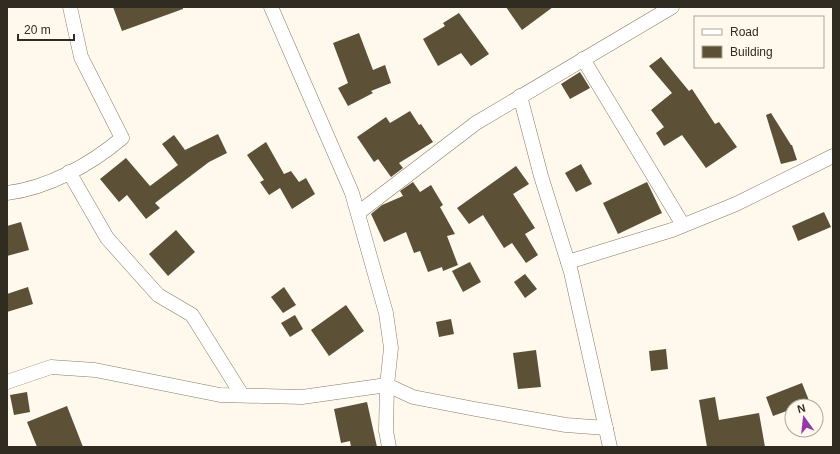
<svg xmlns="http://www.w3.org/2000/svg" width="840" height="454" viewBox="0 0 840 454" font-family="Arial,sans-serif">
  <rect width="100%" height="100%" fill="#fef8ed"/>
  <!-- building -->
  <g fill="#5c5137">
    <polygon points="113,7 183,7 183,9 122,31"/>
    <polygon points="506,7 553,7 522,30"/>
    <polygon points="459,13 489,54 471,66 461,53 438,66 423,39 445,26 443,23"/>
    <polygon points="359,33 373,70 385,65 391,83 371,91 373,93 348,106 338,88 348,83 333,43"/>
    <polygon points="661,57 689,91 692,89 715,124 719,122 737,147 706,168 682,135 664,146 656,133 664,127 651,110 672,93 649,66"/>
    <polygon points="580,72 590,88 570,99 561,84"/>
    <polygon points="410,111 419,125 421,124 433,142 399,163 403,168 391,177 378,159 374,162 357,137 386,117 390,123"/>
    <polygon points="771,113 791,145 792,145 797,160 781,164 766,115"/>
    <polygon points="218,134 227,153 209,162 155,203 160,208 146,219 127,195 119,202 100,179 126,158 150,186 178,165 162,144 174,135 185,150"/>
    <polygon points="266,142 284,174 291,171 299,182 306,178 315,194 292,209 280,188 269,195 260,182 264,180 247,155"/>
    <polygon points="581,164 592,184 576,192 565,173"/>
    <polygon points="516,166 529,184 513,194 535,228 525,234 538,255 526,263 512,243 504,248 483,215 469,224 457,208"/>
    <polygon points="413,182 420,192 431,185 443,205 440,207 455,234 447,236 458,265 443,271 442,267 428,272 420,251 414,253 406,232 384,242 371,214 382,205 403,196 400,191"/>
    <polygon points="647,182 662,213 618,234 603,203"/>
    <polygon points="824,212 831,227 798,241 792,226"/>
    <polygon points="21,222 29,250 7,256 7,226"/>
    <polygon points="176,230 195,252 168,276 149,254"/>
    <polygon points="470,262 481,282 463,292 452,271"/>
    <polygon points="525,274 537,289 525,298 514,282"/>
    <polygon points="28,287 33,304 7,312 7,294"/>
    <polygon points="284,287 296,305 283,313 271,297"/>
    <polygon points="346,305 364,331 329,356 311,330"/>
    <polygon points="295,315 303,329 290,337 281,323"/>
    <polygon points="451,319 454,334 439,337 436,322"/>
    <polygon points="666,349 668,369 651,371 649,351"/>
    <polygon points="536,350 541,387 518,389 513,353"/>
    <polygon points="802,383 810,403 801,406 792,406 792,409 773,416 766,397"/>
    <polygon points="27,392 30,412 14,415 10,395"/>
    <polygon points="715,397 719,420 759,413 765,447 707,447 699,400"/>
    <polygon points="367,402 377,447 351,447 350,441 341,443 334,409"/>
    <polygon points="67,406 83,447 37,447 27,422"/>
  </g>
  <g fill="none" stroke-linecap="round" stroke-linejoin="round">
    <!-- street casing -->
    <g stroke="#897d63" stroke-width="15">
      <g id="street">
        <polyline points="271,7 352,193 386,313 391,348 387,385 386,431 389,447"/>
        <polyline points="583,59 683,225"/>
        <polyline points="520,96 541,176 571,272 610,447"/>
        <polyline points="69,172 107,238 158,295 192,315 242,395"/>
        <path d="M7,193C48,188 90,165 122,138L81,57L70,7"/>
        <polyline points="358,213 476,123 672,7"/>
        <polyline points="568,262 672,230 736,204 833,156"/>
        <polyline points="7,382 51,367 95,370 220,395 302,397 387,385 413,397 475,409 566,425 606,428"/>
      </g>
    </g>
    <!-- street -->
    <use href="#street" stroke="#fff" stroke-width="14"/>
  </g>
  <!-- border -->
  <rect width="840" height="454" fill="none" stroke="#312c21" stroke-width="16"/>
  <!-- legend -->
  <rect x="694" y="16" width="130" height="52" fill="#fef8ed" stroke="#aca69b"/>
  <rect x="702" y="29" width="20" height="6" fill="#ffffff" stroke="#aca69b"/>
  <text x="730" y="36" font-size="12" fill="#312c21">Road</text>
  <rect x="702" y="46" width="20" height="12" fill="#5c5137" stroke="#aca69b"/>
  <text x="730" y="56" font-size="12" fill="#312c21">Building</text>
  <!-- north arrow -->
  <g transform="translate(804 418) rotate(345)"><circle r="19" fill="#fef8ed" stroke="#aca69b"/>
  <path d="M0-3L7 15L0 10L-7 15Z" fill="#943aa5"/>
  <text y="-6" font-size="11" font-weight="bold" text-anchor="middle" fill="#312c21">N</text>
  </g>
  <!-- scale -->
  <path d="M18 34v6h56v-6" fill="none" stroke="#312c21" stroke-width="2"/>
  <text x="24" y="34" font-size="12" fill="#312c21" stroke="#fef8ed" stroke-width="3" paint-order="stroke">20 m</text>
</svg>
